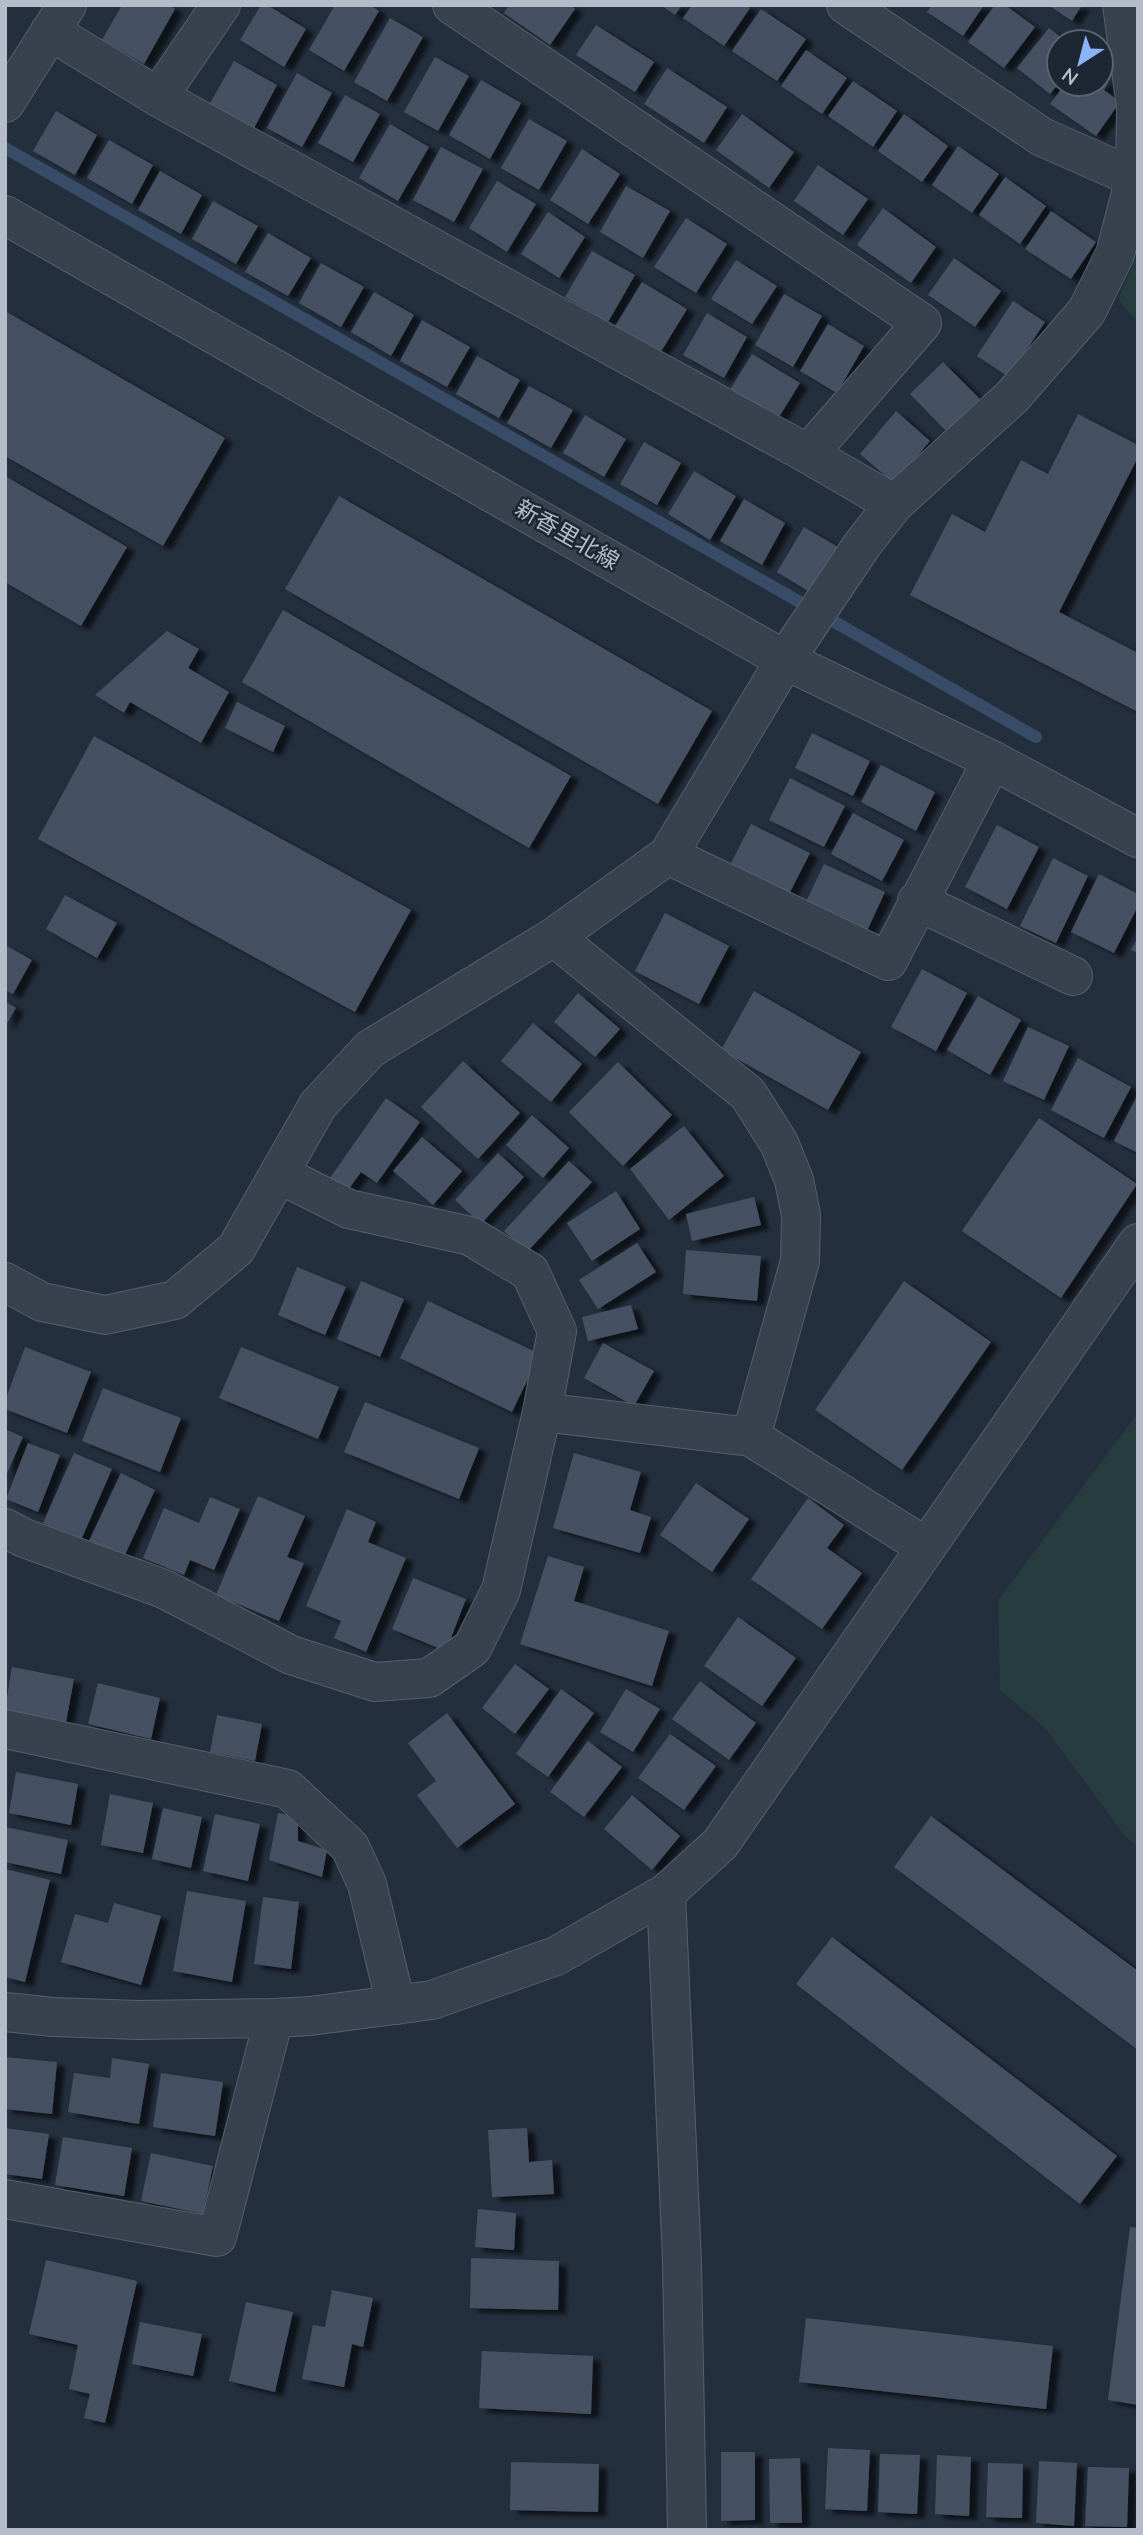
<svg xmlns="http://www.w3.org/2000/svg" width="1143" height="2535" viewBox="0 0 1143 2535" font-family="'Nunito Sans','Noto Sans JP',sans-serif">
  <defs>
    <filter id="shadow"><feDropShadow dx="8" dy="4.5" stdDeviation="2" flood-color="#0009"/></filter>
  </defs>
  <rect width="100%" height="100%" fill="#242f3e"/>
  <!-- green -->
  <g fill="#263c3f">
    <polygon points="1138,254 1138,322 1118,299"/>
    <polygon points="1138,1413 1138,1847 1124,1835 1045,1728 1000,1690 998,1600"/>
  </g>
  <g fill="none" stroke-linecap="round" stroke-linejoin="round">
    <!-- stream -->
    <polyline stroke="#394c67" stroke-width="12" points="5,148 1036,737"/>
  </g>
  <!-- building -->
  <g fill="#455162" filter="url(#shadow)">
    <polygon points="122,5 169,5 175,9 144,64 102,40"/>
    <polygon points="261,5 267,5 306,29 284,67 240,40"/>
    <polygon points="335,5 370,5 379,11 344,71 309,50"/>
    <polygon points="509,5 570,5 575,9 550,45 504,13"/>
    <polygon points="661,5 682,5 675,15"/>
    <polygon points="692,5 746,5 750,8 724,46 683,18"/>
    <polygon points="932,5 984,5 963,36 927,12"/>
    <polygon points="995,5 1005,5 1035,27 1004,68 968,42"/>
    <polygon points="1048,5 1082,5 1072,21"/>
    <polygon points="761,9 806,39 777,81 732,51"/>
    <polygon points="390,18 423,37 387,101 354,82"/>
    <polygon points="596,25 654,62 635,92 576,55"/>
    <polygon points="1049,28 1067,42 1059,42 1059,83 1050,94 1017,68"/>
    <polygon points="806,50 847,78 822,114 781,86"/>
    <polygon points="435,57 469,76 438,131 404,112"/>
    <polygon points="234,61 277,85 253,130 209,105"/>
    <polygon points="667,68 727,107 704,143 644,104"/>
    <polygon points="297,73 332,93 302,147 267,128"/>
    <polygon points="1101,78 1108,83 1104,90 1120,102 1096,136 1050,104 1065,84 1101,84"/>
    <polygon points="481,80 521,103 490,159 449,135"/>
    <polygon points="853,81 897,111 873,147 828,116"/>
    <polygon points="345,95 380,114 353,162 318,143"/>
    <polygon points="56,111 97,135 75,175 33,151"/>
    <polygon points="742,114 794,152 769,188 716,150"/>
    <polygon points="904,114 948,146 922,182 878,151"/>
    <polygon points="529,119 567,141 539,190 501,168"/>
    <polygon points="390,124 429,147 398,201 359,178"/>
    <polygon points="109,140 153,165 132,204 87,178"/>
    <polygon points="958,146 999,174 972,213 932,185"/>
    <polygon points="441,147 483,169 454,222 413,200"/>
    <polygon points="582,149 620,174 588,224 550,200"/>
    <polygon points="818,165 868,199 843,235 794,201"/>
    <polygon points="160,171 202,195 181,234 138,210"/>
    <polygon points="1005,177 1046,206 1020,244 979,215"/>
    <polygon points="497,181 536,204 507,252 469,228"/>
    <polygon points="626,186 670,211 643,258 600,232"/>
    <polygon points="213,201 258,226 236,264 192,239"/>
    <polygon points="883,208 936,247 911,283 857,245"/>
    <polygon points="1051,211 1096,242 1071,279 1025,249"/>
    <polygon points="548,212 585,237 559,278 521,254"/>
    <polygon points="686,218 727,244 696,293 654,267"/>
    <polygon points="268,233 311,258 288,296 245,272"/>
    <polygon points="592,251 635,275 608,322 565,297"/>
    <polygon points="954,258 1001,291 975,327 928,295"/>
    <polygon points="736,260 777,286 752,324 711,299"/>
    <polygon points="321,263 364,287 341,327 299,303"/>
    <polygon points="642,282 687,309 659,355 614,328"/>
    <polygon points="374,292 414,315 391,356 351,332"/>
    <polygon points="784,294 822,316 793,367 755,345"/>
    <polygon points="1013,301 1045,322 1009,377 977,356"/>
    <polygon points="5,311 225,438 163,546 5,456"/>
    <polygon points="707,313 747,337 724,378 683,355"/>
    <polygon points="422,320 470,347 447,387 400,361"/>
    <polygon points="828,324 864,346 837,393 800,371"/>
    <polygon points="752,354 800,383 776,422 728,393"/>
    <polygon points="477,356 520,380 499,418 456,394"/>
    <polygon points="943,362 980,399 947,432 910,394"/>
    <polygon points="529,386 573,410 551,448 507,423"/>
    <polygon points="896,411 930,441 894,483 860,454"/>
    <polygon points="1078,414 1138,445 1138,457 1059,612 1138,653 1138,712 910,595 952,514 985,532 1021,460 1048,474"/>
    <polygon points="585,415 626,439 604,477 563,453"/>
    <polygon points="644,442 681,463 657,505 620,484"/>
    <polygon points="694,471 736,496 710,540 668,514"/>
    <polygon points="5,476 127,547 81,626 5,582"/>
    <polygon points="339,496 712,711 658,804 285,589"/>
    <polygon points="744,499 785,523 762,565 720,541"/>
    <polygon points="804,527 843,550 816,596 777,572"/>
    <polygon points="283,610 571,776 529,848 242,682"/>
    <polygon points="167,631 199,649 188,668 229,692 201,743 130,702 124,713 95,695"/>
    <polygon points="237,702 285,726 273,752 225,728"/>
    <polygon points="812,733 870,761 853,796 795,768"/>
    <polygon points="94,736 411,910 355,1012 38,839"/>
    <polygon points="881,765 935,792 916,831 861,802"/>
    <polygon points="790,778 845,806 824,847 769,820"/>
    <polygon points="853,813 904,840 882,881 831,854"/>
    <polygon points="751,824 810,853 788,896 729,867"/>
    <polygon points="997,825 1039,847 1007,909 965,887"/>
    <polygon points="1053,858 1088,876 1056,943 1020,926"/>
    <polygon points="824,864 885,892 866,933 805,904"/>
    <polygon points="1099,874 1138,894 1138,906 1114,953 1071,932"/>
    <polygon points="65,895 117,923 97,958 46,929"/>
    <polygon points="665,913 729,946 699,1004 635,971"/>
    <polygon points="1138,937 1138,953 1131,950"/>
    <polygon points="5,945 32,960 13,994 5,990"/>
    <polygon points="922,969 967,993 936,1051 891,1027"/>
    <polygon points="754,991 861,1052 828,1110 721,1050"/>
    <polygon points="578,993 620,1029 595,1057 554,1022"/>
    <polygon points="978,996 1021,1020 990,1075 947,1050"/>
    <polygon points="5,1001 16,1008 5,1027"/>
    <polygon points="533,1023 582,1064 551,1102 501,1061"/>
    <polygon points="1028,1027 1069,1046 1044,1100 1003,1081"/>
    <polygon points="1078,1058 1131,1087 1104,1138 1051,1110"/>
    <polygon points="463,1061 520,1113 478,1159 421,1107"/>
    <polygon points="618,1062 672,1115 623,1166 569,1112"/>
    <polygon points="1138,1094 1138,1153 1114,1141"/>
    <polygon points="386,1098 420,1122 377,1183 361,1172 348,1190 330,1178"/>
    <polygon points="532,1115 569,1148 543,1178 506,1145"/>
    <polygon points="1039,1118 1137,1184 1061,1298 962,1231"/>
    <polygon points="684,1126 724,1176 669,1220 630,1169"/>
    <polygon points="422,1137 462,1171 433,1205 393,1171"/>
    <polygon points="498,1153 524,1177 481,1224 455,1200"/>
    <polygon points="569,1161 592,1182 527,1252 504,1231"/>
    <polygon points="616,1191 640,1229 592,1261 567,1223"/>
    <polygon points="754,1197 761,1225 692,1241 686,1214"/>
    <polygon points="637,1243 656,1272 598,1309 579,1280"/>
    <polygon points="686,1250 761,1256 757,1301 683,1294"/>
    <polygon points="297,1267 346,1287 325,1335 278,1315"/>
    <polygon points="361,1281 404,1299 380,1357 337,1339"/>
    <polygon points="904,1281 991,1342 902,1470 815,1410"/>
    <polygon points="428,1301 540,1354 512,1412 400,1358"/>
    <polygon points="631,1305 638,1329 588,1341 582,1317"/>
    <polygon points="603,1343 654,1371 634,1406 584,1378"/>
    <polygon points="25,1347 91,1372 67,1433 5,1409 5,1401"/>
    <polygon points="241,1347 339,1387 318,1439 219,1398"/>
    <polygon points="103,1388 181,1418 160,1472 82,1441"/>
    <polygon points="365,1402 479,1448 459,1499 344,1452"/>
    <polygon points="5,1429 23,1437 5,1478"/>
    <polygon points="28,1443 60,1455 38,1512 6,1499"/>
    <polygon points="74,1453 112,1469 81,1540 43,1523"/>
    <polygon points="574,1453 641,1472 630,1510 651,1517 640,1553 553,1528"/>
    <polygon points="121,1473 155,1490 124,1557 89,1541"/>
    <polygon points="696,1483 749,1519 712,1572 660,1535"/>
    <polygon points="258,1496 305,1516 287,1557 304,1563 279,1621 216,1595"/>
    <polygon points="210,1497 240,1509 214,1570 190,1560 184,1575 143,1558 164,1508 199,1523"/>
    <polygon points="808,1498 844,1525 827,1548 862,1573 822,1629 751,1579"/>
    <polygon points="347,1509 376,1522 368,1542 406,1558 366,1652 334,1638 341,1621 306,1606"/>
    <polygon points="548,1556 584,1567 574,1601 669,1631 652,1686 520,1644"/>
    <polygon points="413,1578 466,1599 446,1651 392,1629"/>
    <polygon points="738,1617 796,1658 762,1706 704,1666"/>
    <polygon points="515,1664 549,1689 515,1734 482,1708"/>
    <polygon points="12,1667 74,1679 66,1722 5,1710"/>
    <polygon points="700,1681 756,1723 729,1760 672,1719"/>
    <polygon points="98,1683 160,1698 151,1739 88,1724"/>
    <polygon points="561,1689 594,1713 548,1777 516,1754"/>
    <polygon points="626,1689 660,1709 633,1752 600,1732"/>
    <polygon points="447,1713 515,1804 457,1848 417,1795 436,1781 408,1743"/>
    <polygon points="217,1715 262,1724 255,1761 210,1752"/>
    <polygon points="670,1734 716,1766 684,1810 638,1778"/>
    <polygon points="588,1741 622,1767 584,1817 550,1792"/>
    <polygon points="16,1772 78,1784 71,1825 9,1813"/>
    <polygon points="110,1794 153,1803 143,1853 101,1845"/>
    <polygon points="632,1795 680,1836 652,1870 604,1829"/>
    <polygon points="163,1808 202,1817 191,1868 152,1859"/>
    <polygon points="278,1813 298,1817 298,1841 327,1850 322,1877 269,1860"/>
    <polygon points="215,1814 260,1824 248,1881 203,1871"/>
    <polygon points="931,1816 1138,1971 1138,2050 894,1867"/>
    <polygon points="5,1827 68,1840 61,1874 5,1862"/>
    <polygon points="5,1869 50,1880 25,1982 5,1977"/>
    <polygon points="187,1891 246,1901 232,1982 173,1971"/>
    <polygon points="263,1897 299,1902 291,1969 254,1964"/>
    <polygon points="114,1903 161,1916 141,1985 61,1962 75,1914 108,1923"/>
    <polygon points="832,1937 1117,2156 1080,2204 796,1984"/>
    <polygon points="5,2057 57,2062 52,2114 5,2109"/>
    <polygon points="112,2058 149,2064 139,2124 68,2112 74,2073 110,2078"/>
    <polygon points="161,2073 223,2082 215,2136 153,2127"/>
    <polygon points="5,2128 49,2134 42,2179 5,2174"/>
    <polygon points="527,2128 529,2162 552,2160 554,2194 492,2197 488,2130"/>
    <polygon points="63,2137 132,2148 124,2196 55,2185"/>
    <polygon points="151,2153 213,2166 203,2214 141,2201"/>
    <polygon points="478,2209 516,2213 514,2250 475,2247"/>
    <polygon points="1130,2227 1138,2228 1138,2405 1108,2400"/>
    <polygon points="471,2258 559,2261 558,2310 470,2308"/>
    <polygon points="46,2260 137,2281 105,2423 84,2418 90,2394 69,2389 78,2345 29,2334"/>
    <polygon points="332,2290 373,2298 363,2347 352,2344 344,2387 302,2379 313,2325 325,2327"/>
    <polygon points="246,2302 293,2312 275,2392 229,2381"/>
    <polygon points="806,2318 1053,2346 1046,2409 799,2382"/>
    <polygon points="140,2322 202,2334 193,2376 132,2364"/>
    <polygon points="482,2351 593,2356 591,2414 479,2408"/>
    <polygon points="828,2448 870,2450 867,2511 825,2509"/>
    <polygon points="721,2452 755,2452 755,2520 721,2521"/>
    <polygon points="880,2454 920,2455 917,2514 878,2512"/>
    <polygon points="937,2455 971,2457 969,2516 935,2514"/>
    <polygon points="800,2458 802,2523 770,2523 769,2459"/>
    <polygon points="1039,2461 1077,2463 1074,2526 1036,2523"/>
    <polygon points="511,2462 599,2464 598,2512 510,2510"/>
    <polygon points="988,2463 1023,2464 1022,2518 986,2517"/>
    <polygon points="1088,2467 1129,2468 1127,2527 1085,2526"/>
  </g>
  <g fill="none" stroke-linecap="round" stroke-linejoin="round">
    <!-- minor casing -->
    <g stroke="#565f6c" stroke-width="40">
      <g id="minor">
        <polyline points="452,5 922,323 808,454"/>
        <polyline points="846,5 1042,137 1135,178"/>
        <polyline points="50,31 158,97 808,454 894,504"/>
        <polyline points="158,97 221,5"/>
        <polyline points="5,103 67,5"/>
        <polyline points="5,215 785,660 992,760 1138,838"/>
        <polyline points="668,855 888,961 992,760"/>
        <polyline points="917,901 1073,976"/>
        <polyline points="554,937 748,1094 779,1143 794,1180 801,1215 800,1261 751,1437"/>
        <polyline points="5,1282 42,1302 105,1315 175,1300 236,1249 318,1105 370,1049 554,937 668,855 785,660 862,545 894,504 1012,397 1087,311 1115,254 1135,178 1136,106 1122,5"/>
        <polyline points="542,1412 751,1437 926,1547"/>
        <polyline points="5,1528 24,1538 164,1589 291,1655 375,1682 429,1678 472,1648 501,1590 542,1412 557,1331 530,1272 470,1236 349,1209 279,1174"/>
        <polyline points="5,1729 288,1789 350,1847 367,1884 396,2005"/>
        <polyline points="666,1893 682,2262 687,2530"/>
        <polyline points="5,2012 53,2017 138,2020 274,2018 310,2016 432,2000 556,1956 666,1893 720,1844 1138,1243"/>
        <polyline points="5,2199 217,2237 274,2018"/>
      </g>
    </g>
    <!-- minor -->
    <use href="#minor" stroke="#38414e" stroke-width="38"/>
  </g>
  <g text-anchor="middle" dominant-baseline="central" stroke-width="5" stroke-linejoin="round" paint-order="stroke">
    <!-- street labels -->
    <g font-size="23" fill="#b4bcc9" stroke="#1d2633">
      <text transform="translate(567 535) rotate(30)">新香里北線</text>
    </g>
  </g>
  <!-- border -->
  <rect width="1143" height="2535" fill="none" stroke="#b4bcc9" stroke-width="14"/>
  <!-- north arrow -->
  <g transform="translate(1080 63) rotate(216)"><circle r="33" fill="#1d2633" stroke="#59626f" stroke-width="2"/>
  <path d="M0-5L12 26L0 18L-12 26Z" fill="#8ab4f8"/>
  <text y="-10" font-size="19" font-weight="bold" text-anchor="middle" fill="#b4bcc9">N</text>
  </g>
</svg>
